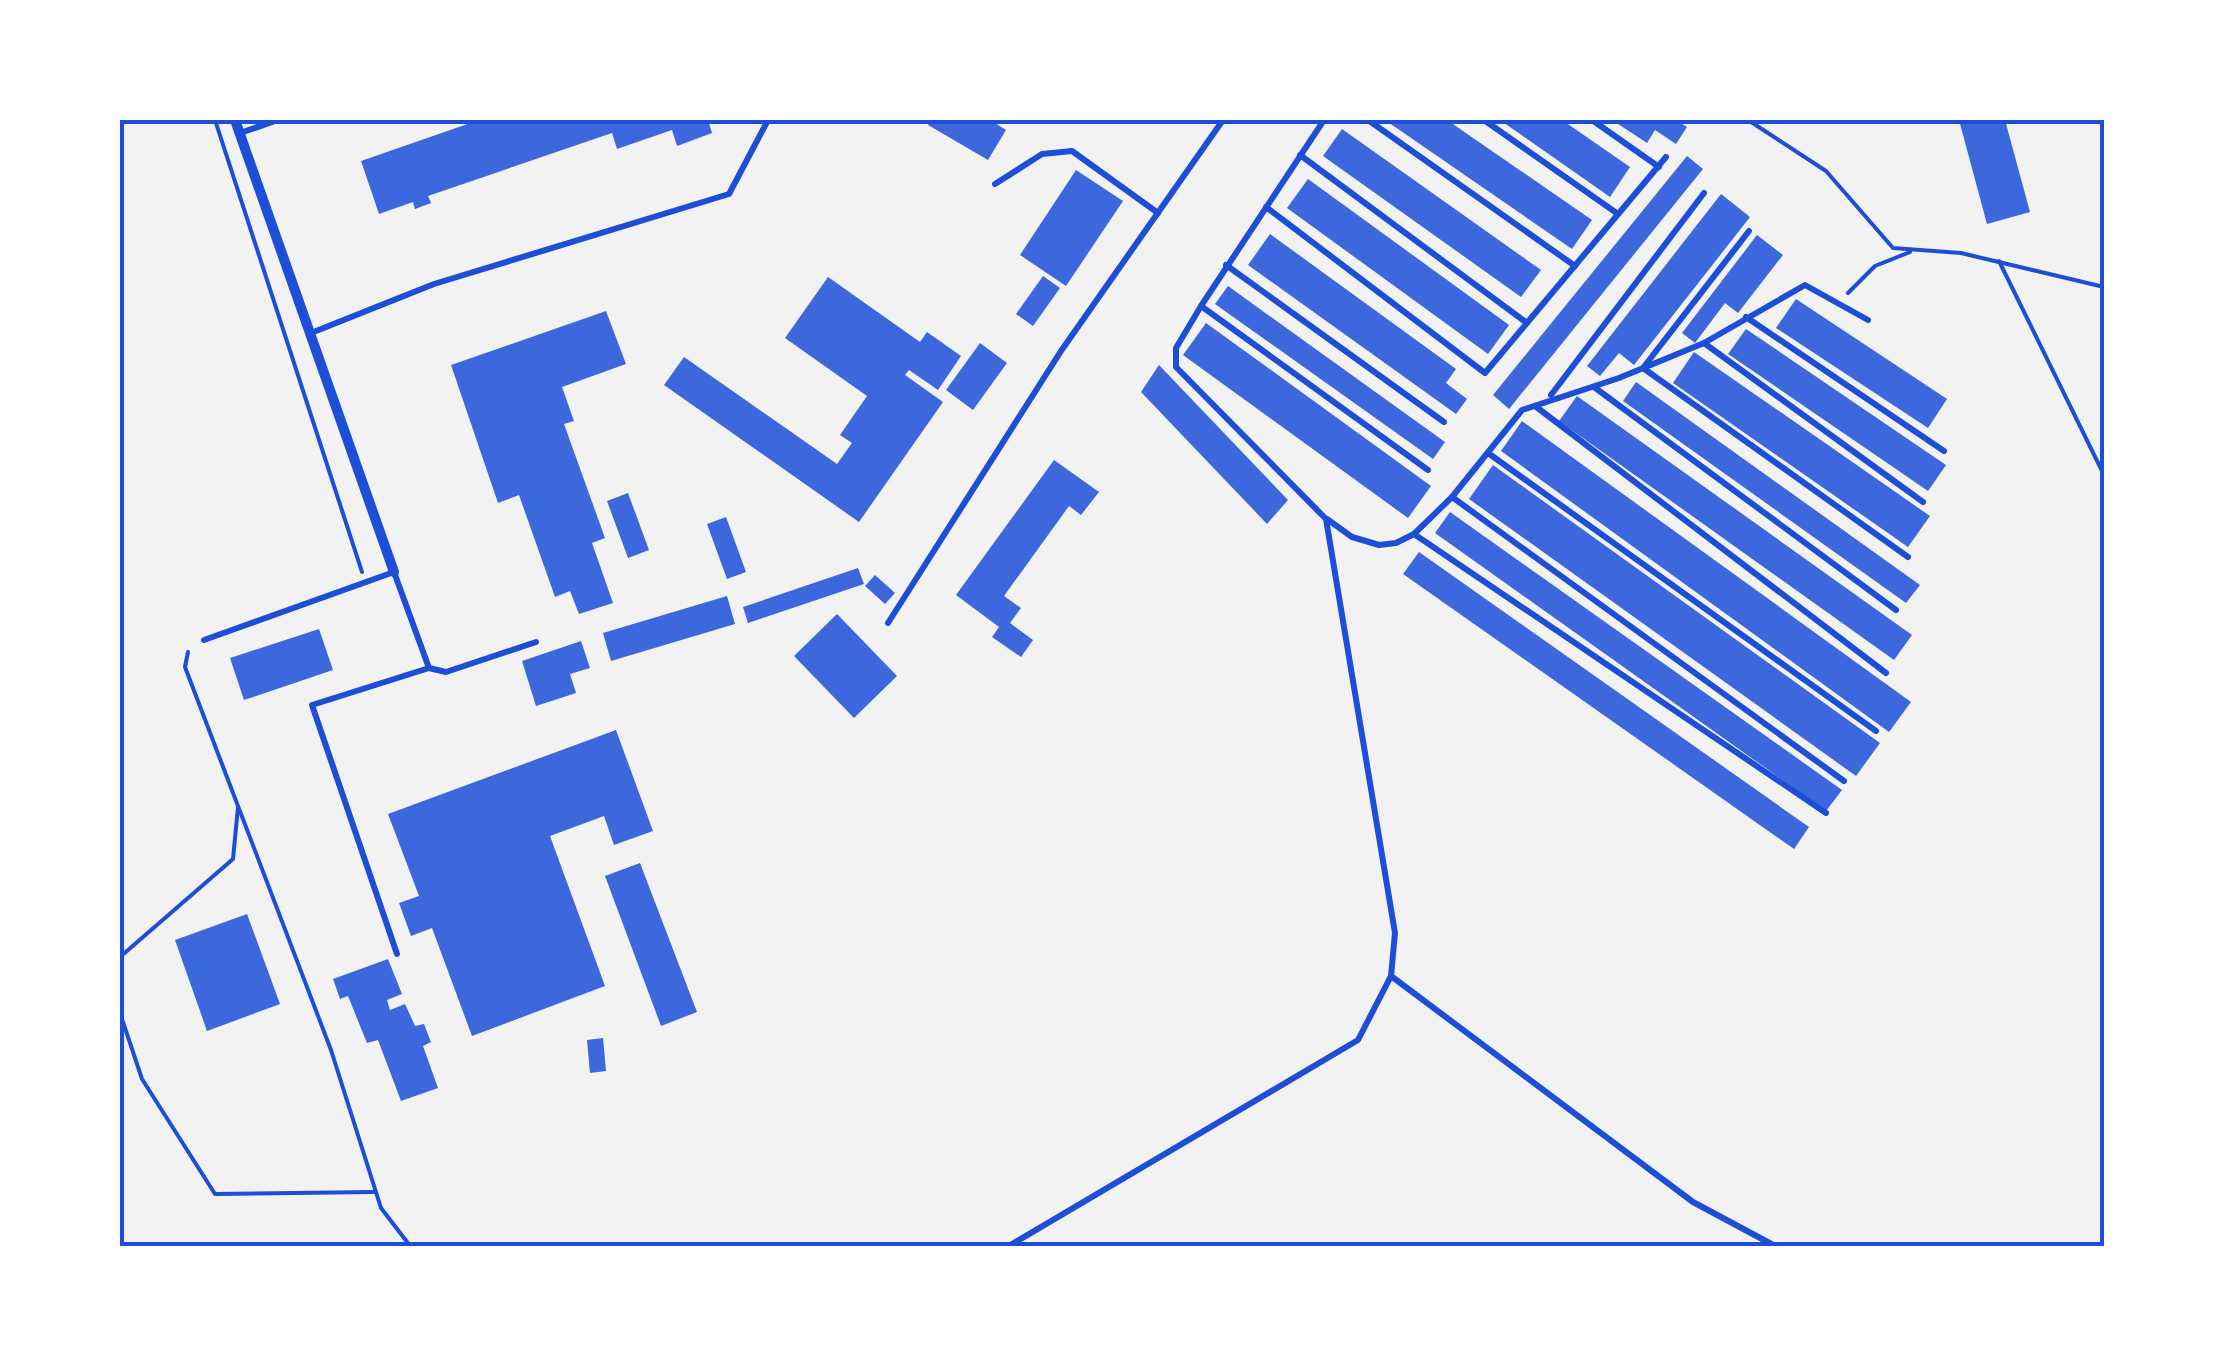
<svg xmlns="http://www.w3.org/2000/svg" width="2224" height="1367" viewBox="0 0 2224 1367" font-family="Rubik,sans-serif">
  <rect width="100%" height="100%" fill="#f2f2f2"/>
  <!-- building -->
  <g fill="#3d67dc">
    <polygon points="479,120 708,120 712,133 677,146 672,130 617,149 612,133 428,196 431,203 415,209 413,202 379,214 361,161"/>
    <polygon points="931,120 990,120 1006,130 988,160 928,125"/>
    <polygon points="1385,120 1447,120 1592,220 1572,249"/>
    <polygon points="1500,120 1562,120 1630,167 1610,197"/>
    <polygon points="1612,120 1676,120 1687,127 1676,144 1655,130 1647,143"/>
    <polygon points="1959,120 2005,120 2030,212 1987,224"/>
    <polygon points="1342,129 1541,270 1521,297 1323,156"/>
    <polygon points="1687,156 1703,169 1509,409 1493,395"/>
    <polygon points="1076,170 1123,201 1066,286 1020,255"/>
    <polygon points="1308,179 1509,325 1488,354 1287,208"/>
    <polygon points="1721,194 1750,217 1634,365 1619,353 1600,376 1587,366"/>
    <polygon points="1270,234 1456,369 1446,383 1467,399 1456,414 1248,265"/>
    <polygon points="1757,235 1783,255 1738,313 1725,303 1695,343 1682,333"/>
    <polygon points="1043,276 1060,288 1033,326 1016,314"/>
    <polygon points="828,277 920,342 927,332 961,356 938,390 909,370 905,375 943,402 859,522 664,385 684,357 837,464 852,443 840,435 867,396 785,338"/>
    <polygon points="1228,286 1445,442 1433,459 1215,304"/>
    <polygon points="1796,299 1947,399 1928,428 1776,328"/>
    <polygon points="606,311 626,364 562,387 574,421 564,424 605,538 592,543 613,603 579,614 570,591 555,597 519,495 498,503 451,365"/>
    <polygon points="1206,323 1431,486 1408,518 1183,355"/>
    <polygon points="1746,329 1946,465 1928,491 1728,354"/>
    <polygon points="980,343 1007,363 973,410 946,390"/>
    <polygon points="1694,352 1930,516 1908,547 1673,383"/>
    <polygon points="1159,365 1288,500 1267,524 1141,392"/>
    <polygon points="1636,382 1920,585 1906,603 1623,401"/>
    <polygon points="1577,396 1912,635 1894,660 1559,421"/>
    <polygon points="1522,421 1911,702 1889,732 1501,451"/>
    <polygon points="1054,460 1099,492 1081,515 1069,506 1004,596 1021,608 1010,623 1033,640 1021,657 992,637 999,627 956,595"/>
    <polygon points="1493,465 1880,743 1856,776 1469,499"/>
    <polygon points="628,493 649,550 628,558 607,501"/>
    <polygon points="1450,512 1842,790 1826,811 1435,533"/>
    <polygon points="726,517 746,572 727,579 707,524"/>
    <polygon points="1419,552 1809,827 1794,849 1403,574"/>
    <polygon points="858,568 864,584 748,623 743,607"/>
    <polygon points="875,575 895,593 885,604 865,586"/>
    <polygon points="727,596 735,624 611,661 603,633"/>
    <polygon points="837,614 897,676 854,718 794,656"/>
    <polygon points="319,629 333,670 244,700 230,658"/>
    <polygon points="581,641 590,668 570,674 576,693 536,706 522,661"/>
    <polygon points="616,730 653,831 614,845 604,816 550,836 605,986 472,1036 432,928 411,936 399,903 419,896 388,814"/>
    <polygon points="640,863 697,1012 661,1026 605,876"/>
    <polygon points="247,914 280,1004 207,1031 175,940"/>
    <polygon points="388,959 402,994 387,1000 390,1010 405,1004 415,1026 424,1024 431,1042 423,1046 438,1088 401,1101 378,1040 367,1043 348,996 340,999 333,979"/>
    <polygon points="603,1038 606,1071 590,1073 587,1040"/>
  </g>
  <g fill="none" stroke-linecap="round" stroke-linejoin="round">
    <!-- path -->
    <g stroke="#1d4ed8" stroke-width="4">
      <polyline points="215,120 362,572"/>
      <polyline points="1748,120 1826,171 1893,248 1961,253 2104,287"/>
      <polyline points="1999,261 2104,475"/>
      <polyline points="1848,293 1875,266 1910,252"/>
      <polyline points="188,652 185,667 331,1050 381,1208 411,1247"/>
      <polyline points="120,957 233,859 238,807"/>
      <polyline points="120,1013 142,1079 215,1194 375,1192"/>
    </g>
    <!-- service -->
    <g stroke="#1d4ed8" stroke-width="6">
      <polyline points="1368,120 1575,266"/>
      <polyline points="1484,120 1618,214"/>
      <polyline points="1592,120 1659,167"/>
      <polyline points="240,133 278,120"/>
      <polyline points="1300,155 1527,323"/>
      <polyline points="995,184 1042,154 1072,151 1158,213"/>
      <polyline points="1266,207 1485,373 1666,157"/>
      <polyline points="1749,231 1643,368 1908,557"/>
      <polyline points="1226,265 1444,422"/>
      <polyline points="1201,306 1428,470"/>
      <polyline points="1746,317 1944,451"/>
      <polyline points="311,333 434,284 729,194 768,120"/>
      <polyline points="1704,343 1923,502"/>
      <polyline points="1594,387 1896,610"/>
      <polyline points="1551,395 1704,193"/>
      <polyline points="1535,406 1886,673"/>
      <polyline points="1488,453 1876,731"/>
      <polyline points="1452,497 1844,781"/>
      <polyline points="1327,519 1352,537 1379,545 1396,543 1414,534 1452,497 1522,410 1619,378 1704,343 1805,285 1868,320"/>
      <polyline points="1414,534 1826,813"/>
      <polyline points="888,623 1061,351 1223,120"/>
      <polyline points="204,640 394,572 429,668 312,705 397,954"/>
      <polyline points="429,668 446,672 536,642"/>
      <polyline points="1391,976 1693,1202 1777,1247"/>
      <polyline points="1007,1247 1358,1040 1391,976 1395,933 1326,519 1176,367 1176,348 1201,306 1324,120"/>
    </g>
    <!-- minor -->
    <polyline stroke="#1d4ed8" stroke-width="10" points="235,120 394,572"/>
  </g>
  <!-- border -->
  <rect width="2224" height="1367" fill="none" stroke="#ffffff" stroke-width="245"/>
  <rect x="122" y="122" width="1980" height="1122" fill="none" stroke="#1d4ed8" stroke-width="4"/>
</svg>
